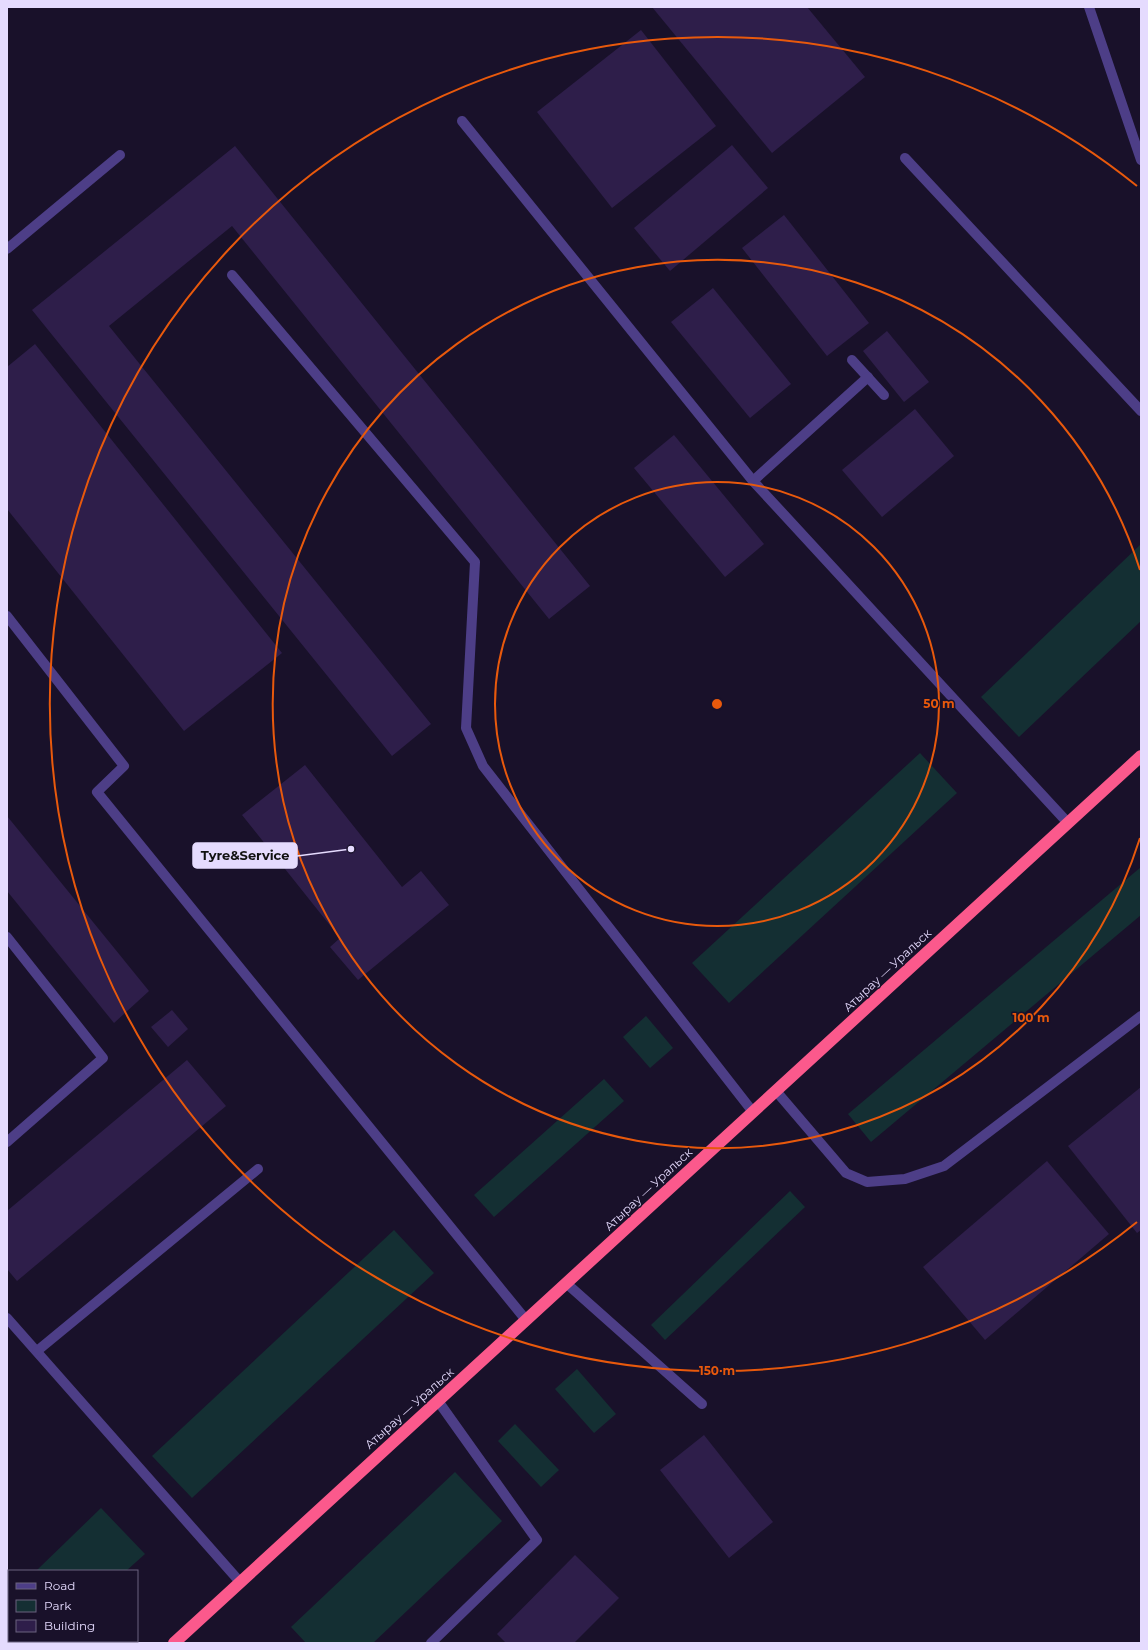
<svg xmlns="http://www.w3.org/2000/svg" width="1148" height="1650" viewBox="0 0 1148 1650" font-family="Montserrat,sans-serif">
  <rect width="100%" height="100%" fill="#19112a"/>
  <!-- green -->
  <g fill="#142f33">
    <polygon points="1141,544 1141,621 1019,737 981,697"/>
    <polygon points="920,753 957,793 729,1003 692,963"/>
    <polygon points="1141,867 1141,915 871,1142 848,1114"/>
    <polygon points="646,1016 673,1048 650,1068 623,1037"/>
    <polygon points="604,1079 624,1101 494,1217 474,1195"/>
    <polygon points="790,1191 805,1207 665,1340 651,1325"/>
    <polygon points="394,1230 434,1273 192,1498 152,1456"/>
    <polygon points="577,1369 616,1414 594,1433 555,1389"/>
    <polygon points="515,1424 559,1470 541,1487 498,1441"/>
    <polygon points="455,1472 502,1521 373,1643 306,1643 291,1627"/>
    <polygon points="101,1508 145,1554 126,1571 36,1571"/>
  </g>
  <!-- building -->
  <g fill="#2e1e4a">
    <polygon points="652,7 807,7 865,77 772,153"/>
    <polygon points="641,30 716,126 612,208 537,112"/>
    <polygon points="732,145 768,188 670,271 634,228"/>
    <polygon points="235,146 590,586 549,619 232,226 109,326 431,724 392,756 32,310"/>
    <polygon points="784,215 869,323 827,356 742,248"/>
    <polygon points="713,288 791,384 750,418 671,322"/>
    <polygon points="887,331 929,382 904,402 863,351"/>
    <polygon points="35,344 282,653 184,731 7,509 7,367"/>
    <polygon points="915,409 954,456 882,517 842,470"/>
    <polygon points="674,435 764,544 725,577 634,468"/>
    <polygon points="305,765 402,887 421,871 449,905 358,980 330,947 340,938 242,815"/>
    <polygon points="7,816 149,991 114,1023 7,891"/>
    <polygon points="172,1010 188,1029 168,1047 151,1027"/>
    <polygon points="187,1060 226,1106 17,1281 7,1269 7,1211"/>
    <polygon points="1141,1087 1141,1230 1137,1233 1068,1146"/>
    <polygon points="1047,1161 1109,1234 985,1340 923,1267"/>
    <polygon points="704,1435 773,1522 729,1558 660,1470"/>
    <polygon points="575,1555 619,1598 574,1643 506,1643 497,1634"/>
  </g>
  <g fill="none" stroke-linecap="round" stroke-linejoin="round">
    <!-- minor -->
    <g stroke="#4d3e87" stroke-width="10">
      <polyline points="1089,7 1141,160"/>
      <polyline points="462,121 753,481 1068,823"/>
      <polyline points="905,158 1141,411"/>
      <polyline points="7,249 120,155"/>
      <polyline points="232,275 475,562 466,728 483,766 753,1112"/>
      <polyline points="852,360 884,395"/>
      <polyline points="753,481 868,377"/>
      <polyline points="7,616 124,766 97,792 526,1320"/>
      <polyline points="7,937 103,1058 7,1142"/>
      <polyline points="776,1091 846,1173 867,1182 905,1179 944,1166 1141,1016"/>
      <polyline points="566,1283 702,1404"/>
      <polyline points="7,1318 240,1582"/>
      <polyline points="37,1351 258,1169"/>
      <polyline points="431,1643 537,1540 438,1401"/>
    </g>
    <!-- highway -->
    <polyline stroke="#fb598c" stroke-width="12" points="174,1643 1141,756"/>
  </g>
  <!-- distance rings -->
  <g fill="none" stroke="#e8590c" stroke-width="2">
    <circle cx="717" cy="704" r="222"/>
    <path d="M1140 838A444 444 0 1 1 1140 570"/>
    <path d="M1137 1222A667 667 0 1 1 1137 186"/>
  </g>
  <g text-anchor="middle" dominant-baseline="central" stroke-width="3" stroke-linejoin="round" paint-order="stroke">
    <!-- street labels -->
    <g font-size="12" fill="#e5dbfe" stroke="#19112a">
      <text transform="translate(887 970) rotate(-43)">Атырау — Уральск</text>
      <text transform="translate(648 1189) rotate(-43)">Атырау — Уральск</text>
      <text transform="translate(409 1408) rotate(-42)">Атырау — Уральск</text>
    </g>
  </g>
  <circle cx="717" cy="704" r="6" fill="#e8590c" stroke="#19112a" stroke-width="2"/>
  <g font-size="12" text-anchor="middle" font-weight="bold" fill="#e8590c" stroke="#19112a" stroke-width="3" stroke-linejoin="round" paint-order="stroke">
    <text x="939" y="708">50 m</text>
    <text x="1031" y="1022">100 m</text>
    <text x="717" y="1375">150 m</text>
  </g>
  <!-- callouts -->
  <path fill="none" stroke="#e5dbfe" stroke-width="1.5" d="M351 849L297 856"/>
  <circle fill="#e5dbfe" stroke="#19112a" stroke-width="1.5" cx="351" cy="849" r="4"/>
  <rect fill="#e5dbfe" stroke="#e5dbfe" stroke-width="1.5" x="193" y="843" width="104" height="25" rx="4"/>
  <g font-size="13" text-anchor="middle" font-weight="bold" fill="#111">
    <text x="245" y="860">Tyre&amp;Service</text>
  </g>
  <!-- border -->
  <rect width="1148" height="1650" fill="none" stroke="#e5dbfe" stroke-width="16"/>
  <!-- legend -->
  <rect x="8" y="1570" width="130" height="72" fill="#19112a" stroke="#6b627f"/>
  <rect x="16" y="1583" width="20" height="6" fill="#4d3e87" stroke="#6b627f"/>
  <text x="44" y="1590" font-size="12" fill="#e5dbfe">Road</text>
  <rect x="16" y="1600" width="20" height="12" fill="#142f33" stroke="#6b627f"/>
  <text x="44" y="1610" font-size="12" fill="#e5dbfe">Park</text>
  <rect x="16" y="1620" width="20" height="12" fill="#2e1e4a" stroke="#6b627f"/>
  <text x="44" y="1630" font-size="12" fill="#e5dbfe">Building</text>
</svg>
